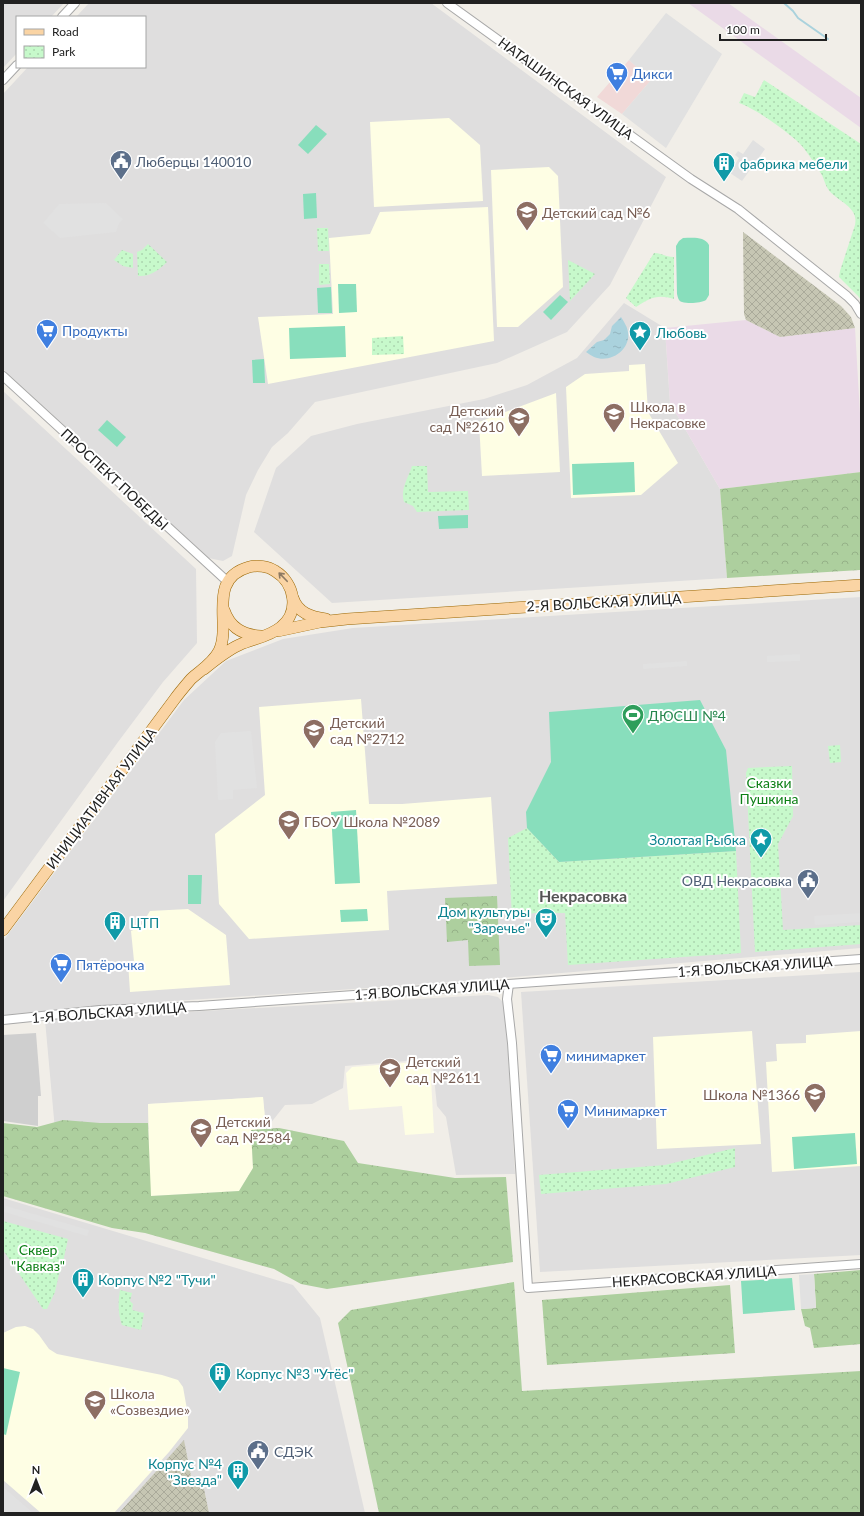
<svg xmlns="http://www.w3.org/2000/svg" width="864" height="1516" viewBox="0 0 864 1516" font-family="Lato,sans-serif">
  <defs>
    <pattern id="construction-cross-hatch" width="8" height="8" patternUnits="userSpaceOnUse"><rect width="8" height="8" fill="#c6c6b3"/><path d="M0 0l8 8M0 8l8-8" fill="none" stroke="#aaaa9a"/></pattern>
    <pattern id="forest-crowns" width="20" height="18" patternUnits="userSpaceOnUse"><rect width="20" height="18" fill="#adcf9e"/><path d="M2 6a3 3 0 1 1 6 0M12 15a3 3 0 1 1 6 0" fill="none" stroke="#95b188"/></pattern>
    <pattern id="park-dots" width="8" height="8" patternUnits="userSpaceOnUse"><rect width="8" height="8" fill="#c7f9cb"/><path d="M2 2h.1M6 6h.1" fill="none" stroke="#abd5ae" stroke-width="1.8" stroke-linecap="round"/></pattern>
    <pattern id="water-ripples" width="26" height="14" patternUnits="userSpaceOnUse"><rect width="26" height="14" fill="#aad2dd"/><path d="M2 4q2-2 4 0t4 0M15 11q2-2 4 0t4 0" fill="none" stroke="#92b4bd"/></pattern>
  </defs>
  <rect width="100%" height="100%" fill="#f1eee8"/>
  <!-- residential -->
  <g fill="#dfdede">
    <polygon points="3,3 64,3 51,17 17,17 17,53 3,68"/>
    <polygon points="89,3 431,3 666,177 610,285 567,332 497,363 315,402 288,433 272,447 258,470 246,495 232,556 223,561 213,559 209,558 3,369 3,94 28,67 145,67 145,17 76,17"/>
    <polygon points="624,303 665,328 670,403 720,489 727,578 332,603 254,532 276,468 311,436 357,424 484,399 527,385 577,358"/>
    <polygon points="3,391 196,569 197,643 163,682 118,742 3,901"/>
    <polygon points="861,597 861,948 442,983 85,1007 3,1015 3,941 184,700 226,661 283,639 353,628"/>
    <polygon points="861,972 861,1255 540,1272 521,992"/>
    <polygon points="488,995 498,997 505,1004 515,1174 456,1175 446,1117 437,1106 432,1059 345,1066 343,1088 312,1104 285,1105 266,1129 263,1097 148,1104 149,1129 55,1130 45,1020"/>
    <polygon points="3,1198 293,1285 320,1318 365,1513 209,1513 202,1479 191,1476 184,1441 119,1513 3,1513"/>
  </g>
  <!-- commercial -->
  <polygon fill="#f1d9d8" points="629,60 651,80 622,114 597,97"/>
  <!-- industrial -->
  <g fill="#eadae7">
    <polygon points="688,3 728,3 861,98 861,128"/>
    <polygon points="746,320 780,337 855,328 861,431 861,472 720,489 670,403 665,328"/>
  </g>
  <!-- education -->
  <g fill="#fefee4">
    <polygon points="449,118 480,145 483,201 374,207 370,122"/>
    <polygon points="549,167 558,176 563,287 518,327 497,327 491,170"/>
    <polygon points="488,207 494,341 268,384 258,317 333,314 329,238 370,234 380,212"/>
    <polygon points="645,364 648,412 678,463 641,495 571,498 566,387 585,374 629,371 629,365"/>
    <polygon points="556,393 560,472 482,476 479,422"/>
    <polygon points="361,699 369,804 402,804 491,797 497,884 387,891 389,930 249,939 219,904 215,834 265,795 259,707"/>
    <polygon points="188,909 226,935 230,985 130,992 128,962 134,961 131,931 140,927 150,911"/>
    <polygon points="752,1031 761,1144 657,1149 653,1037"/>
    <polygon points="861,1031 861,1166 772,1172 766,1062 777,1061 776,1044 806,1043 806,1035"/>
    <polygon points="430,1061 434,1133 405,1135 402,1106 349,1110 346,1073 352,1067"/>
    <polygon points="263,1097 266,1129 251,1130 253,1168 239,1191 150,1196 148,1104"/>
    <polygon points="25,1326 33,1329 39,1335 49,1349 57,1354 162,1375 178,1380 183,1387 188,1415 188,1428 169,1452 114,1513 41,1513 3,1480 3,1333 16,1327"/>
  </g>
  <!-- religious -->
  <polygon fill="#cfcfcf" points="36,1033 41,1096 38,1096 38,1126 3,1121 3,1035"/>
  <!-- construction -->
  <g fill="url(#construction-cross-hatch)">
    <polygon points="743,232 841,306 851,317 855,328 780,337 746,320 744,314"/>
    <polygon points="184,1440 191,1476 202,1479 209,1513 119,1513"/>
  </g>
  <!-- forest -->
  <g fill="url(#forest-crowns)">
    <polygon points="861,472 860,570 727,578 720,489"/>
    <polygon points="497,896 500,965 469,966 468,940 447,942 445,898"/>
    <polygon points="63,1120 100,1123 148,1123 151,1196 239,1191 253,1168 251,1130 279,1128 344,1141 358,1163 455,1178 506,1177 513,1262 327,1289 301,1284 274,1269 145,1233 112,1228 3,1196 3,1123 37,1127"/>
    <polygon points="861,1270 861,1344 814,1348 810,1328 805,1326 801,1309 816,1308 814,1274"/>
    <polygon points="514,1282 522,1391 861,1371 861,1513 379,1513 338,1323 351,1310"/>
    <polygon points="730,1285 735,1353 547,1365 542,1300"/>
  </g>
  <!-- park -->
  <g fill="url(#park-dots)">
    <path d="M764,80L861,144V300L858,296L839,277L840,271L855,225C859,206 837,202 828,189C824,183 824,177 820,172C813,161 805,148 796,140C782,128 756,109 739,103L744,93L755,97Z"/>
    <polygon points="317,228 328,228 329,251 318,251"/>
    <path d="M148,244L167,262C159,270 150,277 138,276L137,252L142,250Z"/>
    <polygon points="122,250 133,254 133,268 123,266 114,260"/>
    <path d="M654,253C661,253 666,257 674,257V299C657,294 650,298 636,307L626,298Z"/>
    <polygon points="568,260 595,274 570,301"/>
    <polygon points="319,264 329,264 330,284 319,285"/>
    <polygon points="403,336 404,354 372,355 372,338"/>
    <path d="M412,466H427L428,492L468,491L469,510L417,512L413,506L404,502C400,490 408,478 412,466Z"/>
    <polygon points="840,745 841,762 830,763 828,746"/>
    <polygon points="792,766 793,816 778,844 783,930 861,925 861,944 755,952 746,773 748,768"/>
    <polygon points="527,828 559,862 736,851 741,953 568,965 565,913 534,913 512,918 508,838"/>
    <polygon points="735,1148 735,1167 666,1184 541,1194 539,1175 665,1165"/>
    <polygon points="3,1221 68,1239 61,1271 59,1274 55,1292 47,1309 43,1309 3,1250"/>
    <path d="M120,1290L132,1293L130,1301L133,1304L132,1310L144,1313L141,1330L122,1325C118,1314 118,1302 120,1290Z"/>
  </g>
  <!-- pitch -->
  <g fill="#88debc">
    <polygon points="316,125 327,134 308,154 298,145"/>
    <polygon points="316,193 317,218 304,219 303,194"/>
    <path d="M683,238C693,238 704,236 709,245V295L706,300C701,303 689,304 682,302C678,301 678,297 677,294L676,246L679,241Z"/>
    <polygon points="338,284 356,284 357,312 339,313"/>
    <polygon points="331,287 332,313 318,313 317,288"/>
    <polygon points="560,295 568,302 551,320 543,312"/>
    <polygon points="345,326 346,357 290,359 289,328"/>
    <polygon points="264,359 265,383 253,383 252,360"/>
    <polygon points="107,420 126,437 117,447 98,430"/>
    <polygon points="634,462 635,492 573,495 572,464"/>
    <polygon points="468,515 468,528 439,529 438,516"/>
    <polygon points="700,700 726,750 736,851 559,862 527,828 526,812 551,762 549,712"/>
    <polygon points="356,810 360,883 335,884 331,812"/>
    <polygon points="188,875 202,875 201,904 188,904"/>
    <polygon points="367,909 368,921 341,922 340,910"/>
    <polygon points="855,1133 857,1164 794,1169 792,1137"/>
    <polygon points="792,1278 795,1310 743,1314 741,1281"/>
    <polygon points="3,1368 20,1372 6,1435 3,1434"/>
  </g>
  <!-- parking -->
  <g fill="#e1e1e1">
    <polygon points="666,13 722,54 666,148 622,114 651,80 629,60"/>
    <polygon points="753,140 765,149 742,181 730,173 739,158 735,155 738,151 743,154"/>
    <polygon points="106,203 123,219 119,223 116,232 60,238 43,223 59,204"/>
    <polygon points="800,654 800,661 767,662 767,656"/>
    <polygon points="687,661 687,666 643,669 643,664"/>
    <polygon points="251,731 257,788 233,790 233,799 218,800 215,742 221,733"/>
    <polygon points="861,913 861,922 815,925 814,916"/>
    <polygon points="6,1206 89,1230 87,1236 4,1212"/>
    <polygon points="814,1274 816,1308 801,1309 799,1275"/>
    <polygon points="3,1487 33,1513 3,1513"/>
  </g>
  <!-- water -->
  <path fill="url(#water-ripples)" d="M621,317C624,322 627,326 628,332C631,349 611,364 594,357C592,356 589,354 586,352L597,342L604,340L610,334L612,326Z"/>
  <g fill="none" stroke-linecap="round" stroke-linejoin="round">
    <!-- stream -->
    <polyline stroke="#aad2dd" stroke-width="2" points="784,3 793,11 798,18 828,39"/>
    <!-- minor casing -->
    <g stroke="#a8a8a8" stroke-width="10">
      <g id="minor">
        <polyline points="447,3 691,179 738,209 847,296 855,304 861,314"/>
        <polyline points="62,17 75,3"/>
        <polyline points="3,80 17,65"/>
        <polyline points="3,376 228,582"/>
        <polyline points="509,984 507,999 512,1043 528,1288 861,1264"/>
        <polyline points="3,1020 100,1010 199,1006 861,959"/>
      </g>
    </g>
    <!-- major casing -->
    <g stroke="#9b6703" stroke-width="12">
      <g id="major">
        <path d="M293,598C298,613 311,617 326,619"/>
        <path d="M224,610C230,628 243,635 261,636"/>
        <polyline points="278,631 320,622 347,619 861,585"/>
        <path d="M3,930L174,700C179,693 185,686 191,679C201,670 213,663 219,651C232,624 206,579 249,567C257,565 268,566 275,571C295,583 300,612 281,627C269,637 252,639 239,645C226,651 215,660 204,669"/>
      </g>
    </g>
    <!-- minor -->
    <use href="#minor" stroke="#fff" stroke-width="8"/>
    <!-- major -->
    <use href="#major" stroke="#fad4a4" stroke-width="11"/>
  </g>
  <!-- one-way arrows -->
  <defs><path id="oneway-shaft" d="M-6 0H5M1.5-3L5.5 0L1.5 3" fill="none" stroke-width="1.6" stroke-linecap="round" stroke-linejoin="round"/></defs>
  <use stroke="#8e7a62" href="#oneway-shaft" transform="translate(283 577) rotate(-134)"/>
  <!-- icons -->
  <defs>
    <g id="supermarket-pin" transform="scale(1.15)"><path d="M0 17L-7.5 6A9.5 9.5 0 1 1 7.5 6Z" fill="#3f7fe0" stroke="#fff"/><path d="M-6-5.5h2.5l.6 2H6L4.5 2H-2.5L-4.4-4H-6ZM-1.5 3.2a1.3 1.3 0 1 0 .1 0ZM3 3.2a1.3 1.3 0 1 0 .1 0Z" fill="#fff"/></g>
    <g id="civic-pin" transform="scale(1.15)"><path d="M0 17L-7.5 6A9.5 9.5 0 1 1 7.5 6Z" fill="#5c6f8a" stroke="#fff"/><path d="M-.6-6.5H3V-4.5H.6V-3L4-1V1h2V6H-6V1h2V-1L-.6-3ZM-1.2 2.5V6h2.4V2.5Z" fill="#fff"/></g>
    <g id="building-pin" transform="scale(1.15)"><path d="M0 17L-7.5 6A9.5 9.5 0 1 1 7.5 6Z" fill="#0f9aa8" stroke="#fff"/><path d="M-4-6H4V6H1V3H-1V6H-4ZM-2.5-4.3h1.7v1.8h-1.7ZM.8-4.3h1.7v1.8H.8ZM-2.5-1h1.7V.8h-1.7ZM.8-1h1.7V.8H.8Z" fill="#fff"/></g>
    <g id="school-pin" transform="scale(1.15)"><path d="M0 17L-7.5 6A9.5 9.5 0 1 1 7.5 6Z" fill="#8d6e63" stroke="#fff"/><path d="M0-5L7-2L0 1L-7-2ZM-4 1L0 2.5L4 1V4Q0 6-4 4Z" fill="#fff"/></g>
    <g id="sight-pin" transform="scale(1.15)"><path d="M0 17L-7.5 6A9.5 9.5 0 1 1 7.5 6Z" fill="#0f9aa8" stroke="#fff"/><path d="M0-6L1.8-2.2L6-1.7L2.9 1.2L3.7 5.4L0 3.3L-3.7 5.4L-2.9 1.2L-6-1.7L-1.8-2.2Z" fill="#fff"/></g>
    <g id="stadium-pin" transform="scale(1.15)"><path d="M0 17L-7.5 6A9.5 9.5 0 1 1 7.5 6Z" fill="#2e9e5b" stroke="#fff"/><path d="M0-5a6.5 5 0 1 0 0 10a6.5 5 0 1 0 0-10ZM-3.5-1.8h7v3.6h-7Z" fill="#fff"/></g>
    <g id="theatre-pin" transform="scale(1.15)"><path d="M0 17L-7.5 6A9.5 9.5 0 1 1 7.5 6Z" fill="#0f9aa8" stroke="#fff"/><path d="M-5-5.5Q0-4 5-5.5V0Q5 5 0 6Q-5 5-5 0ZM-3.3-2.5H-1v1.5H-3.3ZM1-2.5H3.3v1.5H1ZM-2.8 1Q0 5.5 2.8 1Z" fill="#fff"/></g>
  </defs>
  <g fill-rule="evenodd">
    <use href="#supermarket-pin" x="617" y="73"/>
    <use href="#civic-pin" x="121" y="161"/>
    <use href="#building-pin" x="724" y="163"/>
    <use href="#school-pin" x="527" y="212"/>
    <use href="#supermarket-pin" x="47" y="330"/>
    <use href="#sight-pin" x="640" y="332"/>
    <use href="#school-pin" x="614" y="414"/>
    <use href="#school-pin" x="519" y="418"/>
    <use href="#stadium-pin" x="633" y="715"/>
    <use href="#school-pin" x="314" y="730"/>
    <use href="#school-pin" x="289" y="821"/>
    <use href="#sight-pin" x="761" y="839"/>
    <use href="#civic-pin" x="808" y="880"/>
    <use href="#theatre-pin" x="546" y="919"/>
    <use href="#building-pin" x="115" y="922"/>
    <use href="#supermarket-pin" x="61" y="964"/>
    <use href="#supermarket-pin" x="551" y="1055"/>
    <use href="#school-pin" x="390" y="1069"/>
    <use href="#school-pin" x="815" y="1094"/>
    <use href="#supermarket-pin" x="568" y="1110"/>
    <use href="#school-pin" x="201" y="1129"/>
    <use href="#building-pin" x="83" y="1279"/>
    <use href="#building-pin" x="220" y="1373"/>
    <use href="#school-pin" x="95" y="1401"/>
    <use href="#civic-pin" x="258" y="1451"/>
    <use href="#building-pin" x="238" y="1471"/>
  </g>
  <g text-anchor="middle" dominant-baseline="central" stroke-width="4" stroke-linejoin="round" paint-order="stroke">
    <!-- shop labels -->
    <g font-size="14" fill="#366cbe" stroke="#fff" text-anchor="start">
      <text x="632" y="73">Дикси</text>
      <text x="62" y="330">Продукты</text>
      <text x="76" y="964">Пятёрочка</text>
      <text x="566" y="1055">минимаркет</text>
      <text x="584" y="1110">Минимаркет</text>
    </g>
    <!-- street labels -->
    <g font-size="14" fill="#212121" stroke="#fff">
      <text transform="translate(566 88) rotate(36)">НАТАШИНСКАЯ УЛИЦА</text>
      <text transform="translate(115 479) rotate(43)">ПРОСПЕКТ ПОБЕДЫ</text>
      <text transform="translate(604 602) rotate(-3)">2-Я ВОЛЬСКАЯ УЛИЦА</text>
      <text transform="translate(101 798) rotate(-53)">ИНИЦИАТИВНАЯ УЛИЦА</text>
      <text transform="translate(755 966) rotate(-4)">1-Я ВОЛЬСКАЯ УЛИЦА</text>
      <text transform="translate(432 989) rotate(-4)">1-Я ВОЛЬСКАЯ УЛИЦА</text>
      <text transform="translate(109 1012) rotate(-4)">1-Я ВОЛЬСКАЯ УЛИЦА</text>
      <text transform="translate(694 1276) rotate(-4)">НЕКРАСОВСКАЯ УЛИЦА</text>
    </g>
    <!-- service labels -->
    <g font-size="14" fill="#4e5e75" stroke="#fff" text-anchor="start">
      <text x="136" y="161">Люберцы 140010</text>
      <text x="792" y="880" text-anchor="end">ОВД Некрасовка</text>
      <text x="274" y="1451">СДЭК</text>
    </g>
    <!-- culture labels -->
    <g font-size="14" fill="#0d838f" stroke="#fff" text-anchor="start">
      <text x="740" y="163">фабрика мебели</text>
      <text x="656" y="332">Любовь</text>
      <text x="746" y="839" text-anchor="end">Золотая Рыбка</text>
      <text x="530" y="911" text-anchor="end">Дом культуры<tspan x="530" dy="16">"Заречье"</tspan></text>
      <text x="130" y="922">ЦТП</text>
      <text x="98" y="1279">Корпус №2 "Тучи"</text>
      <text x="236" y="1373">Корпус №3 "Утёс"</text>
      <text x="222" y="1463" text-anchor="end">Корпус №4<tspan x="222" dy="16">"Звезда"</tspan></text>
    </g>
    <!-- education labels -->
    <g font-size="14" fill="#785e54" stroke="#fff" text-anchor="start">
      <text x="542" y="212">Детский сад №6</text>
      <text x="630" y="406">Школа в<tspan x="630" dy="16">Некрасовке</tspan></text>
      <text x="504" y="410" text-anchor="end">Детский<tspan x="504" dy="16">сад №2610</tspan></text>
      <text x="330" y="722">Детский<tspan x="330" dy="16">сад №2712</tspan></text>
      <text x="304" y="821">ГБОУ Школа №2089</text>
      <text x="406" y="1061">Детский<tspan x="406" dy="16">сад №2611</tspan></text>
      <text x="800" y="1094" text-anchor="end">Школа №1366</text>
      <text x="216" y="1121">Детский<tspan x="216" dy="16">сад №2584</tspan></text>
      <text x="110" y="1393">Школа<tspan x="110" dy="16">«Созвездие»</tspan></text>
    </g>
    <!-- leisure labels -->
    <g font-size="14" fill="#27864d" stroke="#fff" text-anchor="start">
      <text x="648" y="715">ДЮСШ №4</text>
    </g>
    <!-- park labels -->
    <g font-size="14" fill="#0e8017" stroke="#fff">
      <text x="769" y="782">Сказки<tspan x="769" dy="16">Пушкина</tspan></text>
      <text x="38" y="1249">Сквер<tspan x="38" dy="16">"Кавказ"</tspan></text>
    </g>
    <!-- quarter labels -->
    <g font-size="16" font-weight="bold" fill="#545454" stroke="#fff">
      <text x="583" y="895">Некрасовка</text>
    </g>
  </g>
  <!-- border -->
  <rect width="864" height="1516" fill="none" stroke="#212121" stroke-width="8"/>
  <!-- legend -->
  <rect x="16" y="16" width="130" height="52" fill="#ffffff" stroke="#a6a6a6"/>
  <rect x="24" y="29" width="20" height="6" fill="#fad4a4" stroke="#a6a6a6"/>
  <text x="52" y="36" font-size="12" fill="#212121">Road</text>
  <rect x="24" y="46" width="20" height="12" fill="url(#park-dots)" stroke="#a6a6a6"/>
  <text x="52" y="56" font-size="12" fill="#212121">Park</text>
  <!-- north arrow -->
  <g transform="translate(36 1480)" stroke="#ffffff" stroke-width="3" paint-order="stroke">
  <path d="M0-3L7 15L0 10L-7 15Z" fill="#212121"/>
  <text y="-6" font-size="11" font-weight="bold" text-anchor="middle" fill="#212121">N</text>
  </g>
  <!-- scale -->
  <path d="M720 34v6h106v-6" fill="none" stroke="#212121" stroke-width="2"/>
  <text x="726" y="34" font-size="12" fill="#212121" stroke="#ffffff" stroke-width="3" paint-order="stroke">100 m</text>
</svg>
